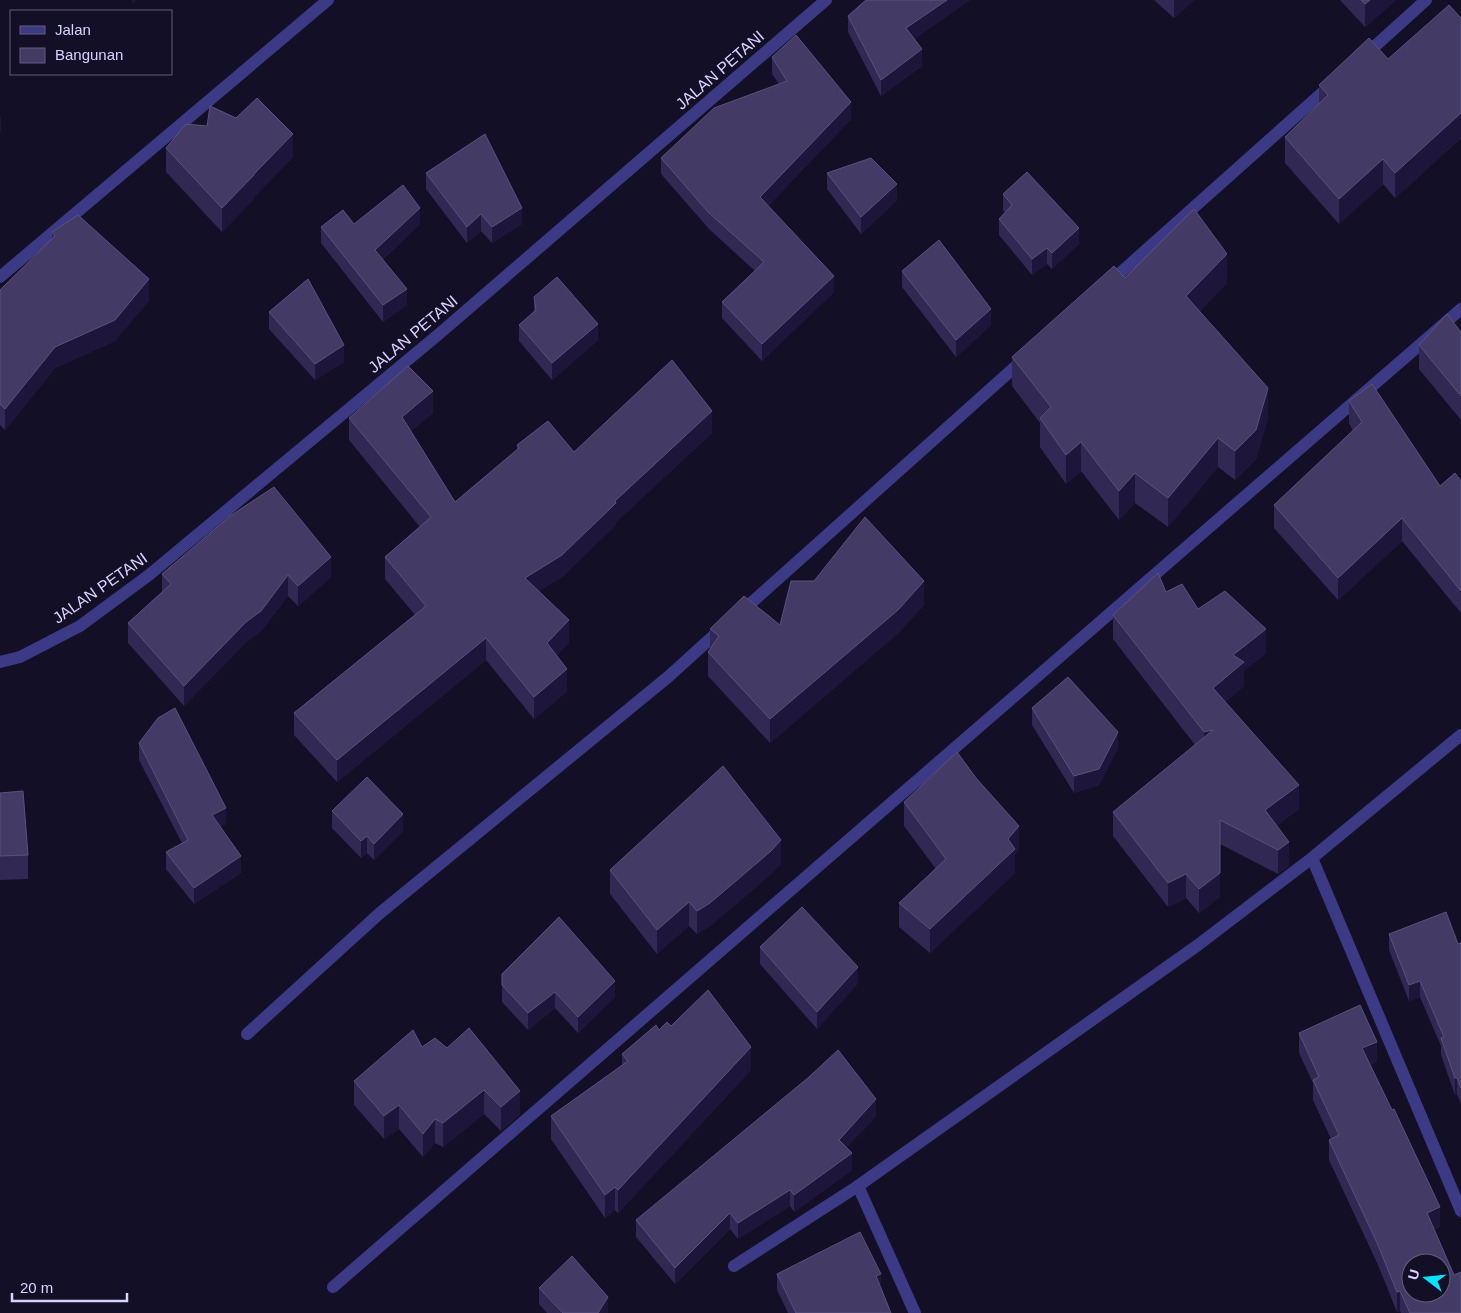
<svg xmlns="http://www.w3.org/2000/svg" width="1461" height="1313" viewBox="0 0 1461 1313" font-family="Arial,sans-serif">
  <rect width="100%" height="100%" fill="#130f26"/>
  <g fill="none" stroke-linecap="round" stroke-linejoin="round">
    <!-- minor -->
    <g stroke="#3d3a85" stroke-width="12">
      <polyline points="1363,57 1426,0"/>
      <polyline points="0,277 328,0"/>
      <polyline points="1109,283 1331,85"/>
      <polyline points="740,613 1025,358"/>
      <polyline points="0,662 20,657 80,626 149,575 439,334 826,0"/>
      <polyline points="1312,858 1461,1211"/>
      <polyline points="247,1034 380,913 668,677 721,629"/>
      <polyline points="858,1186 915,1313"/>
      <polyline points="734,1266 858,1186 1198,945 1312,858 1461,735"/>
      <polyline points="333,1287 1461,309"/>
    </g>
  </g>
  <!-- wall -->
  <g fill="#312854">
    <polygon points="866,0 970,0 914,39 922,66 881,96 848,32 848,16"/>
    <polygon points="1154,0 1194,0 1174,18"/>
    <polygon points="1340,0 1396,0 1365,27"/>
    <polygon points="1461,18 1461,138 1395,198 1383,184 1339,224 1285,163 1285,137 1319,104 1319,85 1388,59"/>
    <polygon points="772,57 851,119 768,206 834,292 762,361 722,318 722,302 755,271 709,229 661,174 661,158 779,84 772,74"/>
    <polygon points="166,148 293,157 254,197 254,199 222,232 166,172"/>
    <polygon points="426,173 522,224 492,243 481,231 467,243 426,189"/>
    <polygon points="827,173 897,200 861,234 827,189"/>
    <polygon points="1003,194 1079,244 1052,269 1047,264 1032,275 999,235 999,219 1005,212 1003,211"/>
    <polygon points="354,224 420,224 383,259 407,305 383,322 321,243 321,227"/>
    <polygon points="52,232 149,300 115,341 55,368 5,430 0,425 0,290 52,240"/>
    <polygon points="902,271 991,325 956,357 902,287"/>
    <polygon points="1125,278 1227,283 1199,312 1268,418 1256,459 1235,480 1218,467 1168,527 1135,503 1119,520 1081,471 1066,484 1040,447 1040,423 1012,386 1012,357"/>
    <polygon points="534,297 598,340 552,380 519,341 519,325 534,311"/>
    <polygon points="269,312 344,362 315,380 269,329"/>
    <polygon points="1461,332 1461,420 1419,369 1419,345"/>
    <polygon points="1349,401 1440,486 1461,481 1461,613 1402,541 1338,600 1274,528 1274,505 1353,431 1349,423"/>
    <polygon points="433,413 411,431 455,502 517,450 517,445 574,452 712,433 616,522 616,525 562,577 539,591 569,643 557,655 567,691 534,719 486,660 337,782 294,735 294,713 415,615 385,579 385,557 420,527 349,440 349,418"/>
    <polygon points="230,516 331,577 298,606 288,596 261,631 246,642 184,706 128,643 128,623 162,592 162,574"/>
    <polygon points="924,605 898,633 770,743 708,676 708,652 710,649 710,629 780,625"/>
    <polygon points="1198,609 1266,653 1244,671 1244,686 1225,702 1299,809 1276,826 1289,866 1278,874 1220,844 1220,897 1199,913 1186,898 1168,907 1113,836 1113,812 1195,745 1113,639 1113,615"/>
    <polygon points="1032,708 1118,748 1099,785 1074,793 1032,725"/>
    <polygon points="139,743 226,824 220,827 241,873 194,904 166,869 166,852 182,843 139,760"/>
    <polygon points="0,793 28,855 28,879 0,880"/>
    <polygon points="904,802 1019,850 1015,854 1015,873 930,953 899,927 899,903 936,869 904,826"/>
    <polygon points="332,811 403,831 374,860 367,853 361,858 332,828"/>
    <polygon points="781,864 771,874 710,926 697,934 689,926 657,954 610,894 610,870"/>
    <polygon points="1389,934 1458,944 1461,943 1461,1104 1457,1094 1455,1095 1441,1055 1441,1046 1420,997 1409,1001 1389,950"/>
    <polygon points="760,947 858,983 817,1029 760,964"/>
    <polygon points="502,974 615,997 578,1033 555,1008 528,1030 502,1002"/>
    <polygon points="671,1026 751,1070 618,1213 615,1210 605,1218 551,1139 551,1116 622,1066 622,1054 659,1030"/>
    <polygon points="1299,1033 1377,1061 1370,1065 1440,1227 1434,1230 1454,1275 1461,1313 1401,1313 1400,1311 1397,1312 1378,1265 1329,1160 1329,1140 1331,1139 1313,1100 1313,1083 1299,1053"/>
    <polygon points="422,1047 520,1114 501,1131 484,1114 443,1147 435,1143 423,1157 399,1129 384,1139 354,1105 354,1081"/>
    <polygon points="876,1116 846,1148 852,1170 794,1212 790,1206 738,1239 730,1229 675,1284 636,1237 636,1220"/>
    <polygon points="777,1274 881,1287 891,1313 788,1313 777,1290"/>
    <polygon points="539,1288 608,1313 547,1313 539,1304"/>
  </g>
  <!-- shaded-wall -->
  <g fill="#1d163a">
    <polygon points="132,0 137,0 132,4"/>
    <polygon points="947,0 970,0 906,45 906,28"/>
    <polygon points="1174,0 1194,0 1174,18"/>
    <polygon points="1370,0 1396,0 1365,27 1365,4"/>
    <polygon points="922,49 922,66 881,96 881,80"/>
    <polygon points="851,102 851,119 760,214 760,197"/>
    <polygon points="1461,113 1461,138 1395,198 1395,173"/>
    <polygon points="1,116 1,132 0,133 0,117"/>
    <polygon points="293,134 293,157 254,197 254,199 222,232 222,208 254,174"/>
    <polygon points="1383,159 1383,184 1339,224 1339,199"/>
    <polygon points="897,184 897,200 861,234 861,217"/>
    <polygon points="420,208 420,224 375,266 375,250"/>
    <polygon points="522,208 522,224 492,243 492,227"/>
    <polygon points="481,214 481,231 467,243 467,227"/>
    <polygon points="1079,228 1079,244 1052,269 1052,253"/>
    <polygon points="1047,248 1047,264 1032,275 1032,259"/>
    <polygon points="1227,254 1227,283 1186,326 1186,296"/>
    <polygon points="834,276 834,292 762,361 762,344"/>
    <polygon points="149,279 149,300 115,341 55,368 5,430 5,409 55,347"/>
    <polygon points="407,289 407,305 383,322 383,305"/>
    <polygon points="991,309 991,325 956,357 956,340"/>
    <polygon points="598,324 598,340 552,380 552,363"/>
    <polygon points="344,345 344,362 315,380 315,364"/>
    <polygon points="1268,388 1268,418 1256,459 1235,480 1235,451"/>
    <polygon points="433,391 433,413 402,439 402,417"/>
    <polygon points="712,411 712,433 616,522 616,525 562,577 525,600 525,578 615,501"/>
    <polygon points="1218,438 1218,467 1168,527 1168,498"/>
    <polygon points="1081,442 1081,471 1066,484 1066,455"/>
    <polygon points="1135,473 1135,503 1119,520 1119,491"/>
    <polygon points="1402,518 1402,541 1338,600 1338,578"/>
    <polygon points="331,557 331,577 298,606 298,586"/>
    <polygon points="288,575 288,596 261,631 246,642 184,706 184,686"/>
    <polygon points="924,581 924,605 898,633 770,743 770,719"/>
    <polygon points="569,620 569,643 547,665 547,643"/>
    <polygon points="1266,629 1266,653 1244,671 1244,686 1213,712 1213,688 1233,655"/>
    <polygon points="486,638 486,660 337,782 337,760"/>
    <polygon points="567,669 567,691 534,719 534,697"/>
    <polygon points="1213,730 1204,756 1204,732"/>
    <polygon points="1118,732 1118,748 1099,785 1074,793 1074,776"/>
    <polygon points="1299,785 1299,809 1265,834 1265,810"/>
    <polygon points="226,808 226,824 212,831 212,815"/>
    <polygon points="403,814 403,831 374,860 374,844"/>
    <polygon points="1019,826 1019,850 1015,854 1015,873 930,953 930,929"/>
    <polygon points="367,836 367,853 361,858 361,841"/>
    <polygon points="781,840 781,864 771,874 710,926 697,934 697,911"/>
    <polygon points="1289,842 1289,866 1278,874 1278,850"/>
    <polygon points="241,856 241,873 194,904 194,888"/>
    <polygon points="1220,873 1220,897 1199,913 1199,889"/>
    <polygon points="1186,874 1186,898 1168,907 1168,883"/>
    <polygon points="689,902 689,926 657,954 657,930"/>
    <polygon points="858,967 858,983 817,1029 817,1012"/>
    <polygon points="615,981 615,997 578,1033 578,1017"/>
    <polygon points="1420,981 1420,997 1409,1001 1409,985"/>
    <polygon points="555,992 555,1008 528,1030 528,1013"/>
    <polygon points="1377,1042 1377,1061 1362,1068 1362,1048"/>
    <polygon points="751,1047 751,1070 618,1213 618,1190"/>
    <polygon points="1455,1078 1457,1078 1457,1094 1455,1095"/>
    <polygon points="484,1090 484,1114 443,1147 443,1123"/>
    <polygon points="520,1091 520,1114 501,1131 501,1107"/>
    <polygon points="876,1099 876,1116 839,1156 839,1140"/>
    <polygon points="399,1105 399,1129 384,1139 384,1116"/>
    <polygon points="435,1119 435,1143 423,1157 423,1134"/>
    <polygon points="852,1153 852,1170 794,1212 794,1195"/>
    <polygon points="615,1187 615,1210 605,1218 605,1195"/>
    <polygon points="790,1190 790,1206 738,1239 738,1223"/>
    <polygon points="1440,1207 1440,1227 1427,1233 1427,1213"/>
    <polygon points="730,1213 730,1229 675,1284 675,1268"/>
    <polygon points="881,1274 881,1290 876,1276"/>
    <polygon points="1400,1291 1400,1311 1397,1312 1397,1292"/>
    <polygon points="608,1297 608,1313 598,1313"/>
  </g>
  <!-- building -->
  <g fill="#433a66" stroke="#5a527e" fill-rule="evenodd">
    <polygon points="866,0 947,0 906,28 922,49 881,80 848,16"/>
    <polygon points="1361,0 1370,0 1365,4"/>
    <polygon points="1449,5 1461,18 1461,113 1395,173 1383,159 1339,199 1285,137 1328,95 1319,85 1369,38 1388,59"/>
    <polygon points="796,35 851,102 760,197 834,276 762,344 722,302 764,262 709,213 661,158 714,108 787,81 772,57"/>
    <polygon points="257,98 293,134 254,174 254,175 222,208 166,148 186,124 207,126 210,106 236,118"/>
    <polygon points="485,134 522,208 492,227 481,214 467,227 426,173"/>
    <polygon points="871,158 897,184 861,217 827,173"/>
    <polygon points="1027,172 1079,228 1052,253 1047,248 1032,259 999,219 1012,205 1003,194"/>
    <polygon points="403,185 420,208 375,250 407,289 383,305 321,227 343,210 354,224"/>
    <polygon points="1194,209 1227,254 1186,296 1268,388 1256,430 1235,451 1218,438 1168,498 1135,473 1119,491 1081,442 1066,455 1040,418 1051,407 1012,357 1114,266 1125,278"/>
    <polygon points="78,215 149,279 115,320 55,347 5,409 0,404 0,290 55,236 52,232"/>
    <polygon points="939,240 991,309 956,340 902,271"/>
    <polygon points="557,277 598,324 552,363 519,325 536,310 534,297"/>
    <polygon points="308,279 344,345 315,364 269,312"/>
    <polygon points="1447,314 1461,332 1461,396 1419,345"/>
    <polygon points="672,360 712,411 615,501 616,503 562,555 525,578 569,620 547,643 567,669 534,697 486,638 337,760 294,713 426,606 385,557 431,517 349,418 408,366 433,391 402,417 455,502 519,448 517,445 548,421 574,452"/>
    <polygon points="1372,384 1440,486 1455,473 1461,481 1461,591 1402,518 1338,578 1274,505 1362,422 1349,401"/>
    <polygon points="274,487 331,557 298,586 288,575 261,611 246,622 184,686 128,623 171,584 162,574 230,516"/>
    <polygon points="865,517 924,581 898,610 770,719 708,652 719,636 710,629 744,596 780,625 791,581 814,581"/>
    <polygon points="1158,573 1166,592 1182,584 1198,609 1225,591 1266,629 1233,655 1244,662 1213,688 1299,785 1265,810 1289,842 1278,850 1220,820 1220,873 1199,889 1186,874 1168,883 1113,812 1213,730 1204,732 1113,615"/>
    <polygon points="1068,677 1118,732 1099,769 1074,776 1032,708"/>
    <polygon points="175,708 226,808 212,815 241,856 194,888 166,852 188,840 139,743 158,718"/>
    <polygon points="957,752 976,778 1019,826 1008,839 1015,849 930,929 899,903 946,859 904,802"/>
    <polygon points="723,766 781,840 771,851 710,903 697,911 689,902 657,930 610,870"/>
    <polygon points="367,777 403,814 374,844 367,836 361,841 332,811"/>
    <polygon points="23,791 28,855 0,856 0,793"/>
    <polygon points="802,907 858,967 817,1012 760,947"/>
    <polygon points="1446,912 1458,944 1461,943 1461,1088 1457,1078 1455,1078 1441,1038 1444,1037 1420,981 1409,985 1389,934"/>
    <polygon points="559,917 615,981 578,1017 555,992 528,1013 502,985 502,974"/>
    <polygon points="708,990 751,1047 618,1190 615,1187 605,1195 551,1116 628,1061 622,1054 656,1025 659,1030 667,1022 671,1026"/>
    <path d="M1360,1005L1377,1042L1362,1048L1392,1110L1394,1109L1440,1207L1427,1213L1454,1275L1461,1272V1313H1410L1400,1291L1397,1292L1378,1245L1329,1140L1339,1135L1313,1080L1319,1077L1299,1033ZM1411,1263H1441V1293H1411Z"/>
    <polygon points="469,1028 520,1091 501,1107 484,1090 443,1123 435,1119 423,1134 399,1105 384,1116 354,1081 413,1030 422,1047 435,1038 447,1048"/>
    <polygon points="838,1050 876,1099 839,1140 852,1153 794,1195 790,1190 738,1223 730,1213 675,1268 636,1220 809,1077"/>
    <polygon points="860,1232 881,1274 876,1276 891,1313 796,1313 777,1274"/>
    <polygon points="572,1256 608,1297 598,1313 563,1313 539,1288"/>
  </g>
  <g text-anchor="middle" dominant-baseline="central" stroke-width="4" stroke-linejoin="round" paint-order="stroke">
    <!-- street labels -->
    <g font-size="16" fill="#d9d4ff" stroke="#130f26">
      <text transform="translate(720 70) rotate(-41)">JALAN PETANI</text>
      <text transform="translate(413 334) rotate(-40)">JALAN PETANI</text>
      <text transform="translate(100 588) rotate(-35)">JALAN PETANI</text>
    </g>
  </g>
  <!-- legend -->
  <rect x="10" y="10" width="162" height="65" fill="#130f26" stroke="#625e7d"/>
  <rect x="20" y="26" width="25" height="8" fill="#3d3a85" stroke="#625e7d"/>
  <text x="55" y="35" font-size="15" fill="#d9d4ff">Jalan</text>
  <rect x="20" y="48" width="25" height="15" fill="#433a66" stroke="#625e7d"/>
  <text x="55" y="60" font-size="15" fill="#d9d4ff">Bangunan</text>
  <!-- north arrow -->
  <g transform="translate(1426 1278) rotate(286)"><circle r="24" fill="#130f26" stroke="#625e7d"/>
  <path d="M0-4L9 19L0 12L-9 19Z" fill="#00e5ff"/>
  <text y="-8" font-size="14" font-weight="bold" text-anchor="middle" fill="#d9d4ff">U</text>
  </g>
  <!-- scale -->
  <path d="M12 1293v8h115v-8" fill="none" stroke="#d9d4ff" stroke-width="2.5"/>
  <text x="20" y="1293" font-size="15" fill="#d9d4ff" stroke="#130f26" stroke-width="4" paint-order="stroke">20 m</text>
</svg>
